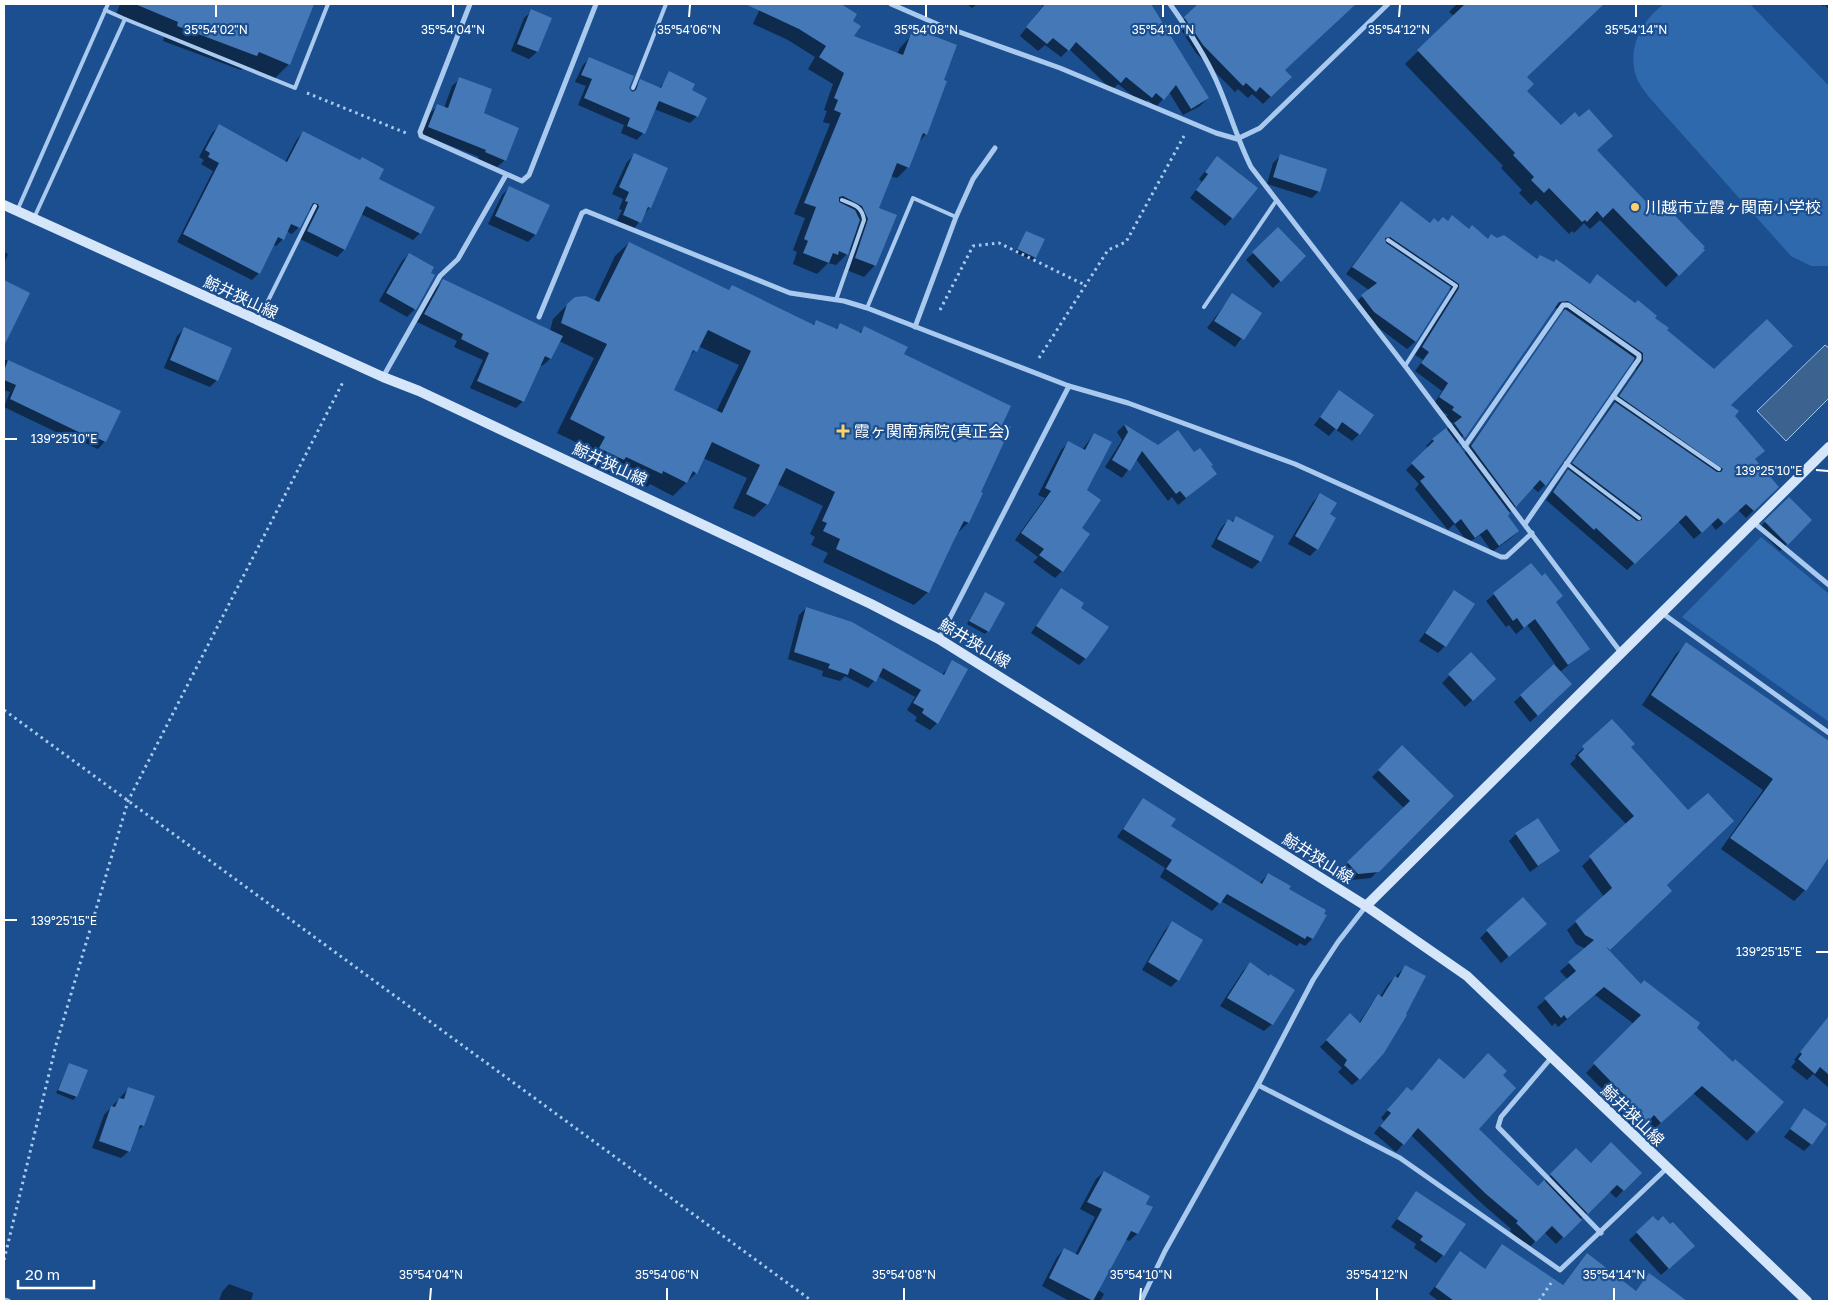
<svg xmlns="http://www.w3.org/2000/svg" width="1833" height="1305" viewBox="0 0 1833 1305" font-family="'Golos Text','Noto Sans JP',sans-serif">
  <rect width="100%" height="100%" fill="#1b4f8f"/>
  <!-- green -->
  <g fill="#2e69ad">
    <path d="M1664,4H1750L1829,86V266H1811L1791,256L1648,96C1644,90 1638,83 1636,76C1627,48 1642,20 1664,4Z"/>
    <polygon points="1761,537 1829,594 1829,722 1682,617"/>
  </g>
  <!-- water -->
  <polygon fill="#3c6290" stroke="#9cc4f0" points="1825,345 1829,348 1829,398 1786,441 1757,411"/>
  <!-- shadow -->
  <g fill="#0007" fill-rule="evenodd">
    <polygon points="120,4 311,4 289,64 274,79 244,67 241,70 163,41 164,37 115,17"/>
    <polygon points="762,4 824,4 851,22 852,37 897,54 900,48 911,36 942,81 926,134 918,143 908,167 897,178 890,176 877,208 875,265 864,277 844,269 851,250 836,265 828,263 817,274 793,264 797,252 793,250 805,218 794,214 830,124 823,122 827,111 824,110 833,84 808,69 815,57 788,40 753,24"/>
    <polygon points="967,4 977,4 972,8"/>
    <polygon points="1044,4 1149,4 1208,98 1200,106 1183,115 1169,92 1156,107 1148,100 1144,105 1118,84 1112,90 1069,49 1061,57 1045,45 1038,51 1020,36"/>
    <polygon points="1200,4 1354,4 1283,70 1290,77 1263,104 1252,94 1248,98 1238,89 1235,92 1196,53 1178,25"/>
    <polygon points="1457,4 1602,4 1526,77 1525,91 1561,127 1596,150 1650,207 1657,204 1703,250 1666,287 1600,220 1590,229 1584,223 1574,233 1572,231 1569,234 1536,200 1531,205 1519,193 1522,190 1501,168 1503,166 1405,64 1454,16 1449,12"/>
    <polygon points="1820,4 1829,4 1829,10 1825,5 1823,6"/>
    <polygon points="532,11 550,19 537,52 529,59 511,51 524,18"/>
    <polygon points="590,58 632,92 641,81 659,89 670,73 690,91 697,116 690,123 654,109 643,133 637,140 621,133 624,125 578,105 586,86 575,82 583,65"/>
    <polygon points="460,79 482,114 505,160 497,167 478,159 479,157 421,134 430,113 437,106 444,108 452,86"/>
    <polygon points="219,126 285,162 297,139 304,132 378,179 420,233 413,240 361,214 344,250 337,257 300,239 311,210 308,210 299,227 292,234 286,231 283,239 276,246 273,245 259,273 252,280 177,242 213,171 201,164 204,160 199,157 212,133"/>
    <polygon points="634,155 650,207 633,230 616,222 622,210 619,209 623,199 612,194 627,162"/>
    <polygon points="1280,156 1319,191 1312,198 1267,184 1273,163"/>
    <polygon points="1217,157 1232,218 1225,226 1190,198 1202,182 1199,179"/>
    <polygon points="509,188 548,205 535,235 528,242 488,224 502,195"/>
    <path d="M1401,202L1430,224L1447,222L1468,231L1537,260L1653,318L1729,405L1754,460L1777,487L1746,518L1738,510L1716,530L1711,524L1694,539L1678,521L1627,570L1546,500L1636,370L1633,358L1545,485L1538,492L1532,487L1509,513L1507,516L1518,531L1511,538L1492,552L1480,535L1468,543L1454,524L1448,530L1415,489L1419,484L1406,470L1428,448L1426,446L1433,439L1454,424L1445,418L1448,415L1433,405L1442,391L1415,371L1423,360L1415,355L1452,296V291L1448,289L1415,342L1407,349L1367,319L1355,303L1369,290L1346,274ZM1555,308L1567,311L1464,454L1457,444Z"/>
    <polygon points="1278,229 1305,256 1273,288 1246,260"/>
    <polygon points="1026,232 1035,257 1032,260 1015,252"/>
    <path d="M629,243L728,291L732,287L812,325L817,321L835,330L840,324L859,333L865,327L1002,424L979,493L981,494L968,523L954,536L928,592L914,605L823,562L828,553L811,545L815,537L810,534L823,506L777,484L767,504L754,517L733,508L747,478L703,458L696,473L673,496L650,484L647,487L612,470L609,473L586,462L592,450L557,433L594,358L559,341L550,359L542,366L540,365L523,401L516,408L470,388L483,360L454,347L457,341L417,322L436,288L443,281L550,331L553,319L567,305L594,301L615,256ZM698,346L739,365L716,412L672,390L687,360Z"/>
    <polygon points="4,252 8,254 4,264"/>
    <polygon points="409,254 434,276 415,309 407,317 379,301 402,261"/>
    <polygon points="10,284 28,294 4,343 4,290"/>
    <polygon points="1232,295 1260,313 1235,347 1207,328"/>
    <polygon points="184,329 217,380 210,387 164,368 177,336"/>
    <polygon points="4,359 119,412 105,441 98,449 85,443 83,445 4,407 10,392 4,390"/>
    <polygon points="1339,392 1359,434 1352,441 1335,429 1329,436 1314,425"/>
    <polygon points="1124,425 1159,447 1194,454 1215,474 1178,505 1172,497 1168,501 1136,459 1122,478 1105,467 1122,440 1117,432"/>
    <polygon points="1094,434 1080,529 1062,571 1055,578 1033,562 1038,557 1015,540 1045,498 1038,495 1061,450 1068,443 1082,450"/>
    <polygon points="1320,495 1328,515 1317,549 1310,556 1288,544 1313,502"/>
    <polygon points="1789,498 1810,520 1780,551 1758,529"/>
    <polygon points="1236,518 1260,561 1252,569 1211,547 1221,528 1228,520 1231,522"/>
    <polygon points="1531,565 1555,603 1588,649 1560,672 1560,695 1530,722 1514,702 1555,664 1527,625 1516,634 1509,625 1506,627 1486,601"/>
    <polygon points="1061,590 1080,608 1085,659 1079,665 1031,633"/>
    <polygon points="1454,591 1445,646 1438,653 1419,641"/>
    <polygon points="982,597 988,631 985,634 967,624"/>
    <polygon points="806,608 942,675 953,662 937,723 930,730 915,721 917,717 907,710 915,697 878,676 868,688 845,676 840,681 822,676 823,671 788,659 799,615"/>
    <polygon points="1687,644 1829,743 1829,856 1805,890 1794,901 1721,849 1763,790 1642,705 1676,654"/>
    <polygon points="1471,654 1494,679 1465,707 1442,683"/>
    <polygon points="1612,721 1630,747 1665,885 1670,891 1608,951 1641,986 1695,1028 1732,1063 1782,1103 1747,1141 1693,1093 1652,1131 1645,1123 1636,1131 1619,1112 1622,1109 1586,1073 1634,1024 1595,995 1558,1027 1555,1023 1552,1026 1537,1007 1568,980 1560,971 1586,949 1576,944 1567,930 1604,897 1582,866 1626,824 1570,764 1576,758 1575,756"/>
    <polygon points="1402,747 1452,796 1371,878 1351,880 1341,870 1404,808 1372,777"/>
    <polygon points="1143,800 1170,826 1259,884 1268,874 1287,889 1312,939 1305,946 1300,943 1297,946 1221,901 1212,911 1160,877 1165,868 1117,837"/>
    <polygon points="1516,834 1559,851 1530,872 1509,841"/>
    <polygon points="1172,923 1178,980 1171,987 1142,970 1165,930"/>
    <polygon points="1487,931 1538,931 1501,963 1480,938"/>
    <polygon points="1250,964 1269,977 1272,1024 1264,1031 1220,1006 1243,971"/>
    <polygon points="1405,967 1359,1079 1352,1085 1338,1072 1342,1068 1320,1047 1344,1022 1359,1023 1372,1003 1378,996 1380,997 1388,984"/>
    <polygon points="1826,1021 1829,1023 1829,1088 1813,1074 1807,1080 1791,1067 1796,1061 1794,1060"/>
    <polygon points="69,1064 76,1097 73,1100 56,1093"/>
    <polygon points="1501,1075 1477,1130 1538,1188 1576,1150 1591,1165 1640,1173 1616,1198 1609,1191 1556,1244 1544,1232 1528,1249 1510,1231 1511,1229 1479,1201 1411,1135 1396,1152 1374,1133 1384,1121 1381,1118 1399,1096"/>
    <polygon points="129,1088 153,1097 143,1126 135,1133 129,1151 121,1158 92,1148 104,1115"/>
    <polygon points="1805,1110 1811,1144 1804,1151 1784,1137"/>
    <polygon points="1104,1172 1151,1207 1137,1234 1129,1241 1125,1239 1098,1290 1104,1294 1100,1301 1069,1301 1042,1286 1057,1257 1064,1249 1075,1255 1095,1217 1080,1209 1096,1179"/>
    <polygon points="1416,1192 1443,1255 1436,1263 1414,1248 1416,1244 1391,1227"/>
    <polygon points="1653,1218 1686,1253 1661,1275 1629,1240"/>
    <polygon points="1502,1246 1544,1275 1525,1301 1439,1301 1429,1294 1460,1253 1484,1270"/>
    <polygon points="1580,1262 1635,1292 1650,1275 1675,1294 1670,1301 1535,1301 1530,1298 1562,1286"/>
    <polygon points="229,1284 253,1293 251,1301 219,1301 222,1292"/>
  </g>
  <!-- building -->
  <g fill="#4478b7" fill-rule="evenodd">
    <polygon points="135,4 314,4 290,65 259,52 257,56 177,26 178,22"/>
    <polygon points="745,4 841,4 857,14 853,21 861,26 854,36 903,55 913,28 957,45 944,80 947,81 927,135 923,133 909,168 897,163 879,208 897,215 876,266 855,258 868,219 862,206 843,196 839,197 839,202 855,210 860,220 848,255 839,251 838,255 833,253 829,263 803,253 808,241 804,239 816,207 804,203 841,113 834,110 838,100 834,98 844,73 819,57 826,46 799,29"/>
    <polygon points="1045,4 1151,4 1209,98 1191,109 1176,85 1164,100 1156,93 1152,98 1126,77 1121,83 1076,42 1069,51 1053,38 1047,44 1026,27"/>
    <polygon points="1198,4 1356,4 1285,70 1292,77 1271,97 1260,87 1256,92 1246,83 1243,86 1203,45 1184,17"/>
    <polygon points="1465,4 1604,4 1527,77 1534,84 1527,91 1561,125 1575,112 1579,117 1589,109 1613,136 1597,150 1650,206 1655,201 1657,203 1660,200 1705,247 1703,248 1705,250 1679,276 1613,208 1603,218 1597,211 1587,222 1585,220 1582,222 1549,188 1544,193 1531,180 1534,177 1513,155 1515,153 1417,50"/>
    <polygon points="531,9 552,18 538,52 517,44"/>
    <polygon points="589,57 634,76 629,88 632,92 636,90 640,79 661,88 669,71 695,84 692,90 707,98 698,117 659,101 645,134 627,126 630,118 584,98 592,79 581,75"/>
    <polygon points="459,77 492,89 484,113 519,128 506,161 485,152 486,150 428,127 437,104 448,108"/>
    <polygon points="219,124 287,162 303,131 360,160 362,157 384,169 379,179 435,207 421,234 366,206 345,250 307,231 319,207 318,204 313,203 300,228 291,224 284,240 278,237 260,274 183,234 219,163 208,157 210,153 205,150"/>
    <polygon points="634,153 668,168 651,208 648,207 641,223 623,215 628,202 625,201 629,192 619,187"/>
    <polygon points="1280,154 1327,169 1320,192 1273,177"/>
    <polygon points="1217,156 1258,188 1233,219 1196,190 1208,174 1205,172"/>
    <polygon points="509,186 550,205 536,235 495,216"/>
    <polygon points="1401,201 1430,223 1434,218 1438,222 1443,217 1448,221 1452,215 1469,229 1472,225 1488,239 1491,234 1497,238 1504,235 1537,259 1540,255 1554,262 1556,259 1590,284 1597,274 1635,303 1638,300 1657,316 1655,318 1669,328 1667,330 1714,369 1767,319 1793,346 1731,405 1739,411 1735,416 1765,451 1755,459 1779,487 1754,511 1746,504 1724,524 1718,518 1702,533 1686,515 1635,564 1596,528 1594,530 1553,492 1568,469 1637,521 1642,520 1641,515 1572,463 1615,402 1717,472 1721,472 1723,469 1619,396 1643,361 1643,353 1568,301 1559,302 1465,438 1454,423 1462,417 1452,410 1454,407 1439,397 1448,383 1421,363 1429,352 1422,347 1459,288 1459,284 1390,237 1385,238 1386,243 1451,287 1416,342 1374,312 1361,295 1377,283 1352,267"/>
    <polygon points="1278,227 1306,256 1281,282 1252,252"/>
    <polygon points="1026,231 1045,239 1036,258 1017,249"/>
    <path d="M629,242L729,290L732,285L814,325L816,320L837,329L840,323L861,333L864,326L908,347L904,354L1011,406L1003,423L1011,427L981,492L983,493L969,523L964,521L954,540L929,593L836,549L840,539L823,531L827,523L822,521L835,492L786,468L768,505L746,494L760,465L712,442L697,474L693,471L687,483L663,471L662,474L626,457L624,460L599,448L605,437L570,419L607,344L561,323L567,304L575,297L586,296L599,302ZM708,330L751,351L722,413L674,390L693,350L697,352Z"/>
    <polygon points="409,253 434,267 431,273 435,275 416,310 386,293"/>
    <polygon points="443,279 563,336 551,359 545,356 524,402 477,381 489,353 461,339 463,334 424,314"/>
    <polygon points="4,280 30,293 4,346"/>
    <polygon points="1232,293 1262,313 1244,340 1214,321"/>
    <polygon points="1565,309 1635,358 1546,486 1540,480 1516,507 1471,446"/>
    <polygon points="184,327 232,348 218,381 170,360"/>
    <polygon points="8,360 121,411 106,442 92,436 91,438 10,399 16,385 4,380 4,371"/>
    <polygon points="1339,390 1374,415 1360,435 1342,422 1337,430 1320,417"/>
    <polygon points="1124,424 1158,445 1178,430 1194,452 1200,448 1213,465 1211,466 1217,474 1186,498 1180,491 1176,494 1142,451 1130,471 1112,460 1128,432"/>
    <polygon points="1446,428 1510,513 1508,516 1519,531 1499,546 1487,529 1475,538 1461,519 1455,524 1420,481 1425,477 1411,463 1434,441 1432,439"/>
    <polygon points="1094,433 1112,442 1087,490 1101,500 1082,528 1090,534 1063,572 1039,555 1044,549 1021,533 1051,491 1045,488 1068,441 1085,450"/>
    <polygon points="1320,493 1337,503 1330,514 1336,518 1318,550 1295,536"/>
    <polygon points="1789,497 1812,520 1788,545 1764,521"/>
    <polygon points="1236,516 1274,536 1261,562 1217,539 1228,519 1233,522"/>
    <polygon points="1531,563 1542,576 1545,573 1563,596 1556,602 1590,649 1568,665 1535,619 1524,628 1517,618 1513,621 1493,593"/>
    <polygon points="1061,588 1084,603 1081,608 1109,627 1086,659 1036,626"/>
    <polygon points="1454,590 1475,604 1446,647 1425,633"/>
    <polygon points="985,592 1005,603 989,632 969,621"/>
    <polygon points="806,607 852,622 944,675 952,660 968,669 938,724 922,713 924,709 913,703 921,690 883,668 876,682 850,668 848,675 828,668 830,664 794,652"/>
    <polygon points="1686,642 1829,741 1829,857 1806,891 1730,838 1773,779 1651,695"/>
    <polygon points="1471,652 1496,679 1473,701 1448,674"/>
    <polygon points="1554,664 1572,684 1538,716 1520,695"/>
    <polygon points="1612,719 1635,744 1631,747 1688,810 1708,793 1734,821 1667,885 1672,891 1610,950 1606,947 1641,984 1644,980 1700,1023 1697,1028 1733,1062 1735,1059 1784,1102 1757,1133 1702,1086 1661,1123 1654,1115 1646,1124 1626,1103 1629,1100 1593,1063 1641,1015 1604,987 1567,1019 1564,1015 1561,1018 1544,998 1576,971 1568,962 1594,940 1585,935 1575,921 1612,888 1589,856 1634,816 1578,755 1584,749 1582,746"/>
    <polygon points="1402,745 1454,796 1379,872 1358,874 1347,862 1410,801 1378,770"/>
    <polygon points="1143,798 1176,819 1171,826 1262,884 1268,873 1291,886 1289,889 1326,910 1324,914 1327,915 1313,939 1307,936 1305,939 1227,894 1220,904 1166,869 1172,860 1123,829"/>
    <polygon points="1538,818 1560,851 1538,866 1515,833"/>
    <polygon points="1523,897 1547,924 1509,957 1486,930"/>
    <polygon points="1172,921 1203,940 1179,981 1148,962"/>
    <polygon points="1250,962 1269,976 1270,974 1295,990 1273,1025 1227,998"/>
    <polygon points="1405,965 1426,976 1406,1014 1407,1015 1384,1053 1360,1080 1344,1065 1347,1060 1326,1040 1350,1013 1360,1023 1378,994 1382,997 1395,976 1398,978"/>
    <polygon points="1829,1016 1829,1075 1820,1067 1815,1074 1798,1059 1802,1054 1800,1052"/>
    <polygon points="1488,1053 1507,1071 1503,1075 1516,1088 1479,1129 1538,1186 1544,1180 1582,1220 1564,1238 1552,1226 1536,1242 1516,1223 1518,1221 1486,1194 1418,1128 1404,1145 1380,1126 1391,1113 1387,1110 1407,1087 1412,1091 1439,1058 1464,1079"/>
    <polygon points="69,1063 88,1070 77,1097 58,1090"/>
    <polygon points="128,1087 155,1096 144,1126 140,1125 130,1152 99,1141 111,1106 115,1107 119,1098 124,1099"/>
    <polygon points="1804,1108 1827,1124 1812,1145 1790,1129"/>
    <polygon points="1611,1142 1642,1173 1624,1191 1617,1185 1588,1214 1550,1174 1576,1148 1591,1163"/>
    <polygon points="1104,1171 1150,1196 1146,1204 1153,1207 1138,1234 1131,1231 1093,1301 1049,1278 1064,1248 1078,1255 1102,1209 1087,1202"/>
    <polygon points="1416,1191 1466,1224 1444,1256 1420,1240 1423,1236 1397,1219"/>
    <polygon points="1653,1216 1658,1221 1663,1216 1670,1224 1673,1222 1695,1246 1669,1269 1636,1232"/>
    <polygon points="1502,1244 1563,1285 1587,1253 1636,1291 1649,1273 1687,1301 1454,1301 1435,1287 1460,1251 1485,1269"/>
  </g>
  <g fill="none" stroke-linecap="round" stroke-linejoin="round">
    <!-- path -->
    <g stroke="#a9c9ee" stroke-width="3" stroke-dasharray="2.5 4" stroke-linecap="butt">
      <polyline points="307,93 406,133"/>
      <polyline points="940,310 973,246 999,243 1085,285"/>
      <polyline points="1039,358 1108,250 1126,242 1184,136"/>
      <polyline points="4,710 812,1301"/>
      <polyline points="4,1260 56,1045 128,801 344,380"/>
      <polyline points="1539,1301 1551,1283"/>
    </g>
    <!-- lane -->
    <g stroke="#a9c9ee" stroke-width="4">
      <polyline points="125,19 295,88 328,4"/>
      <polyline points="633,88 666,4"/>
      <polyline points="17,211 108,4"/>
      <polyline points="34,218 125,19 105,10"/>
      <polyline points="1388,240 1456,286 1405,366"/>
      <path d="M836,300L864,220C862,206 854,205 842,200"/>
      <polyline points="1204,307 1276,201"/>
      <polyline points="867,308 913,198 956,217"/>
      <polyline points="259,319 315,206"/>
      <polyline points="1613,396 1719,469"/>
      <polyline points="1566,463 1639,518"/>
    </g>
    <!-- street -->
    <g stroke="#a9c9ee" stroke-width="5">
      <polyline points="470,4 420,132 421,136 522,181 529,175 596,4"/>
      <polyline points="891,4 937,24 1060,68 1216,133 1237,139 1260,128 1388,4"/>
      <path d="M1170,4C1187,28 1204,53 1216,80C1229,109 1237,139 1251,167L1405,366L1622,654"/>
      <polyline points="539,317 582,213 586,211 790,293 844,301 867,308 1069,386 1128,403 1295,464 1501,557 1506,557 1532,533"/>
      <polyline points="915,327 956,217 973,179 995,148"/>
      <polyline points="383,377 440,276 458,259 506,175"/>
      <polyline points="1465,446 1563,305 1568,305 1639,355 1639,359 1525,524"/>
      <polyline points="1753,522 1829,585"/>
      <polyline points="1662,613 1829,733"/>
      <polyline points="939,639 1069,386"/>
      <polyline points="1551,1058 1501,1117 1498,1127 1601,1233"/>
      <polyline points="1258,1085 1400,1158 1560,1270 1667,1168"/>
      <polyline points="4,1300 8,1301"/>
      <polyline points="1141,1301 1165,1251 1258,1085 1313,980 1338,942 1366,906"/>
    </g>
    <!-- secondary -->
    <g stroke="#d6e6fa" stroke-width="10">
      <polyline points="4,205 383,377 419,391 871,604 939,639 1366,906 1467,976 1807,1301"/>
      <polyline points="1366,906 1829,447"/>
    </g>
  </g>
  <!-- ticks -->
  <path fill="none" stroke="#fff" stroke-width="2" d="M216,17V5M453,17V5M689,17L690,5M926,17V5M1163,17V5M1399,17L1400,5M1636,17V5M5,439H17M1816,470L1828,471M5,920H17M1816,952H1828M430,1300L431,1288M667,1300V1288M904,1300V1288M1140,1300L1141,1288M1377,1300V1288M1614,1300V1288"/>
  <!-- markers -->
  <g fill="#ffd166" stroke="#1b4f8f" stroke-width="2">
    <circle cx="1635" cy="207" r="5"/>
    <path d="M840.5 423.5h5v5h5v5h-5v5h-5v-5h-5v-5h5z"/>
  </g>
  <g text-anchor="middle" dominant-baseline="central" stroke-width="4.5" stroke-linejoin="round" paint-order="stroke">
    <!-- poi labels -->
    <g font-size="16" fill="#fff" stroke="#1b4f8f" text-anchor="start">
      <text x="1645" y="207">川越市立霞ヶ関南小学校</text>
      <text x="854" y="431">霞ヶ関南病院(真正会)</text>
    </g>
    <!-- street labels -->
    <g font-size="16" fill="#fff" stroke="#1b4f8f">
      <text transform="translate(241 297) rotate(25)">鯨井狭山線</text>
      <text transform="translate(610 464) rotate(25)">鯨井狭山線</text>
      <text transform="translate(975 643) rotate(31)">鯨井狭山線</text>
      <text transform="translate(1318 858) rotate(32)">鯨井狭山線</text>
      <text transform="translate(1633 1115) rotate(44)">鯨井狭山線</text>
    </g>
  </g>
  <g font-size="12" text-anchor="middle" fill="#fff" stroke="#1b4f8f" stroke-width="4.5" stroke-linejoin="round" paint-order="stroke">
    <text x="216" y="34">35°54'02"N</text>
    <text x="453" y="34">35°54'04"N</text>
    <text x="689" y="34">35°54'06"N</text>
    <text x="926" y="34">35°54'08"N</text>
    <text x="1163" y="34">35°54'10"N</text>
    <text x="1399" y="34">35°54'12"N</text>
    <text x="1636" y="34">35°54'14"N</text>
    <text x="64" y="443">139°25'10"E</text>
    <text x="1769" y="475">139°25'10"E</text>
    <text x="64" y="925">139°25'15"E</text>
    <text x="1769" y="956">139°25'15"E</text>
    <text x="431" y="1279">35°54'04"N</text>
    <text x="667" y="1279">35°54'06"N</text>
    <text x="904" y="1279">35°54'08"N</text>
    <text x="1141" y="1279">35°54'10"N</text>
    <text x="1377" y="1279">35°54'12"N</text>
    <text x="1614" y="1279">35°54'14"N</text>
  </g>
  <!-- border -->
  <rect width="1833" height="1305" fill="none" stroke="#ffffff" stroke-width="10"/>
  <!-- scale -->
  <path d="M18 1280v8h76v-8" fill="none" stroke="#ffffff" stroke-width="2.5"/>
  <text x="25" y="1280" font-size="15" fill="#ffffff" stroke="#1b4f8f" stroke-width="4" paint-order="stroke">20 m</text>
</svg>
